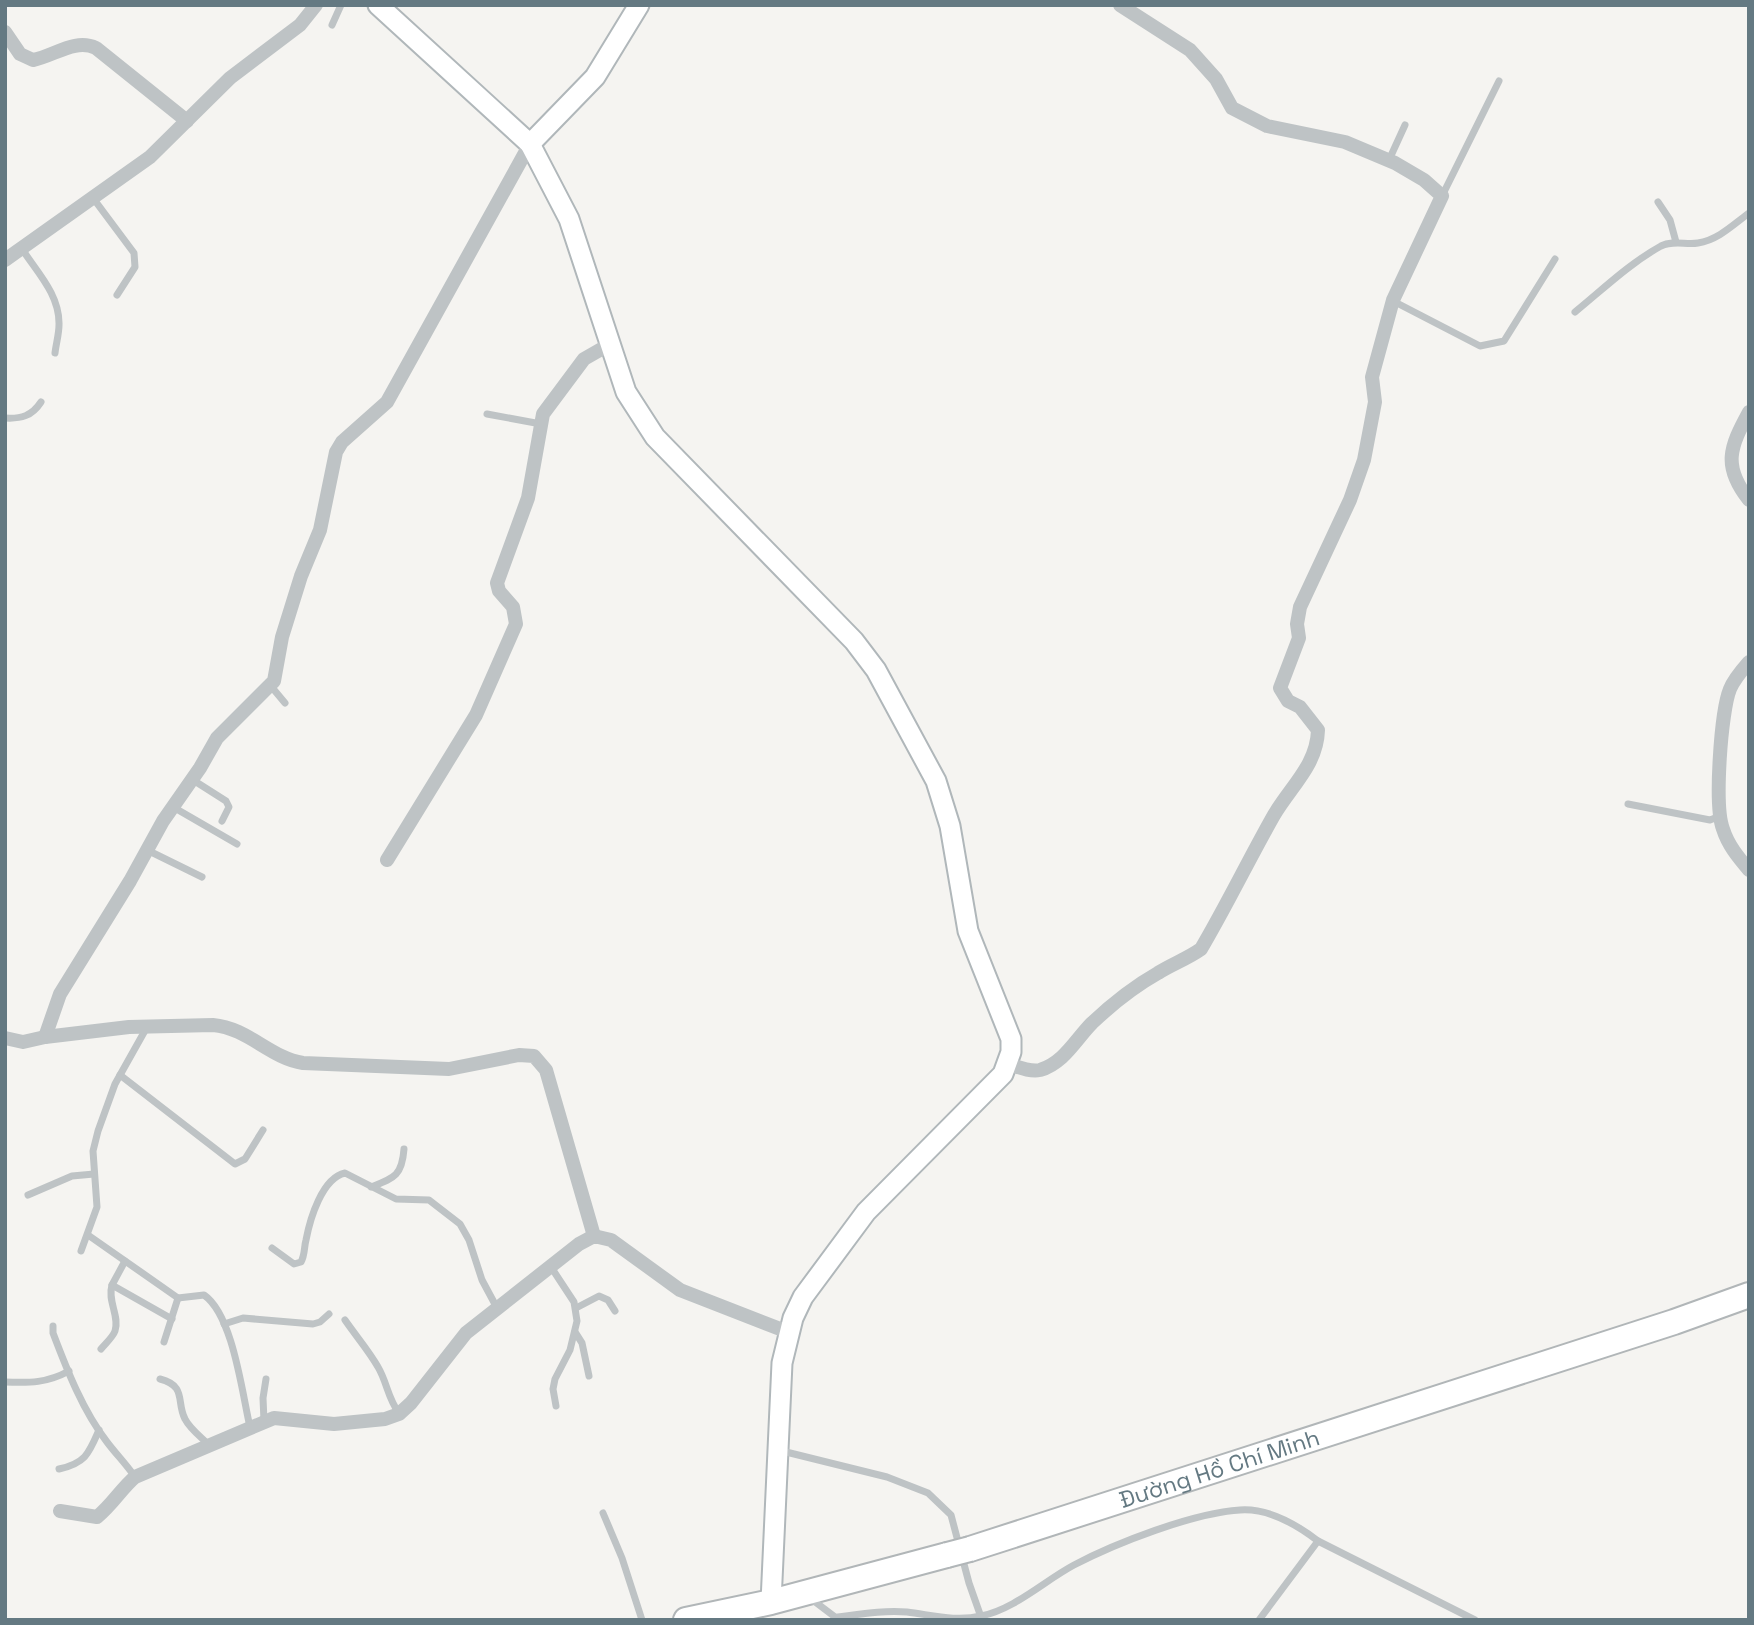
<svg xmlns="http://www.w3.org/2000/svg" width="1754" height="1625" viewBox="0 0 1754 1625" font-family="'Space Grotesk',sans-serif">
  <rect width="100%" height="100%" fill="#f5f4f1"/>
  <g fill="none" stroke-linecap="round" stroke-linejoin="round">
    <!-- secondary casing -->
    <g stroke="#b0b7ba" stroke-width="23">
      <g id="secondary">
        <polyline points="378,5 530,144 595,77 639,5"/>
        <polyline points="530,144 569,219 626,392 655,437 854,641 876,670 936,781 950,826 968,931 1011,1039 1011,1052 1003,1074 866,1212 803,1297 793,1318 782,1363 771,1602"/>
      </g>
    </g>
    <!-- highway casing -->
    <g stroke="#b1b6b8" stroke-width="28">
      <g id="highway">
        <path id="s1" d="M970,1549L1674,1322L1749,1295"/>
        <polyline points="686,1620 771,1602 947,1555"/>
      </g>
    </g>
    <!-- lane -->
    <g stroke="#bec3c5" stroke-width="7">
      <polyline points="332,25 341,5"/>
      <polyline points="1389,160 1405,125"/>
      <polyline points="1442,196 1499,81"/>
      <polyline points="93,198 134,253 135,267 117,295"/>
      <polyline points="1658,202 1670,220 1676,242"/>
      <path d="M22,249C37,272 60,295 59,325C59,334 56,344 55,353"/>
      <polyline points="1393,301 1480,346 1504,341 1555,259"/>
      <path d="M1575,312C1602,290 1630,263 1661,246C1673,240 1686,245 1698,243C1718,240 1734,224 1749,213"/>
      <polyline points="487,414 541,424"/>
      <path d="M5,418C21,419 32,416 41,402"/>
      <polyline points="270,685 285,703"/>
      <polyline points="193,780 226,801 229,807 222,821"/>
      <polyline points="1628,804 1710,820 1720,816"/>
      <polyline points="173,807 237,844"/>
      <polyline points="147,850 202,877"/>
      <polyline points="120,1075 235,1164 245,1159 263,1130"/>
      <path d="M371,1187C394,1178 402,1176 404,1149"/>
      <polyline points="28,1195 72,1176 94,1174"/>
      <polyline points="88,1235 178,1298 164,1342"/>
      <path d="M272,1248L294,1264L301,1262C305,1255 304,1247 306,1240C310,1219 322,1178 345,1173L396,1199L429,1200L460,1224L469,1240L482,1280L497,1308"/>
      <polyline points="81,1251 97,1207 93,1151 98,1131 115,1084 147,1027"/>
      <polyline points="551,1267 574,1302 577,1321 570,1350 555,1379 553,1389 556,1406"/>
      <polyline points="112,1285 125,1261"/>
      <path d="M178,1298L204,1295C233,1315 242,1393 250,1427"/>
      <polyline points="576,1308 599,1296 608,1300 615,1311"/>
      <path d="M345,1320C356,1336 369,1351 378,1367C387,1382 388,1399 399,1413"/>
      <polyline points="224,1324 243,1318 313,1324 320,1322 329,1314"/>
      <path d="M53,1326V1333C67,1370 83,1411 107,1442C116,1454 126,1464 135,1477"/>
      <polyline points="575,1332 582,1343 589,1376"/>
      <path d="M101,1349C105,1344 113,1337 115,1331C120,1316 107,1301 112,1285L172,1319"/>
      <path d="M160,1379C187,1386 176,1402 185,1419C190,1429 201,1437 209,1445"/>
      <path d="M5,1382C30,1383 47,1383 69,1371"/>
      <polyline points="264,1421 263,1398 266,1379"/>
      <polyline points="778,1450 887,1477 928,1493 951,1515 969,1583 981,1617"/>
      <path d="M59,1469C86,1463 89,1453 99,1430"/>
      <polyline points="603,1513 622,1558 642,1620"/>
      <polyline points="810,1598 839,1620"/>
      <path d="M838,1617C861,1614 884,1610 907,1612C932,1615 956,1622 981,1616C1015,1609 1044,1581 1074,1565C1116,1543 1193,1513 1240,1510C1269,1508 1296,1524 1318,1541"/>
      <polyline points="1259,1620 1318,1541 1475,1620"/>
    </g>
    <!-- street -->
    <g stroke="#bec3c5" stroke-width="14">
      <path d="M5,32L20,54L33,60C54,56 75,38 96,48L187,121"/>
      <polyline points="5,260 150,157 230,78 300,25 316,5"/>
      <path d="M1749,412C1730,447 1722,466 1749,500"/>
      <path d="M1749,662C1742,670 1734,679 1730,689C1721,711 1714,806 1723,829C1728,845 1738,857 1749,870"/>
      <polyline points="387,860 476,715 516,624 513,607 499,591 497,583 528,498 543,414 584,359 612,343"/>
      <polyline points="45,1037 60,994 130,881 163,821 200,768 217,738 274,681 282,637 301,576 320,530 336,452 342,442 387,402 530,144"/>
      <path d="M5,1038L23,1042L45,1037L129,1027L213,1025C248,1028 270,1058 303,1063L449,1069L519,1055L534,1056L546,1070L594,1236"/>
      <path d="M1008,1064C1018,1067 1030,1072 1040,1070C1064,1063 1076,1039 1092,1023C1111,1005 1135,986 1158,973C1172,964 1187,959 1201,949C1227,905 1249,859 1274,815C1291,786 1317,765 1318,730L1300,707L1288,701L1280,688L1299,638L1297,624L1300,607L1350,500L1364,460L1375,402L1372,377L1393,300L1442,196L1424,180L1395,163L1345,142L1267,126L1232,108L1216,79L1190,50L1120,5"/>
      <path d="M60,1511L97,1517C112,1505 121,1489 135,1477L274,1418L334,1424L385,1419L399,1414L411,1403L466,1333L579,1244L594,1236L611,1240L680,1290L788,1332"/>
    </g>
    <!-- secondary -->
    <use href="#secondary" stroke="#fff" stroke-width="19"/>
    <!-- highway -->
    <use href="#highway" stroke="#fff" stroke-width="24"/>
    <!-- highway-bridge casing -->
    <g stroke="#b1b6b8" stroke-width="28" stroke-linecap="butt">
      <polyline id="highway-bridge" points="947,1555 970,1549"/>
    </g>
    <!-- highway-bridge -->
    <use href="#highway-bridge" stroke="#fff" stroke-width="24"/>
  </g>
  <g text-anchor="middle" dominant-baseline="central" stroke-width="7" stroke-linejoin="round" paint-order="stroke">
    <!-- street labels -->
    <g font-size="23" fill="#647982" stroke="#fff">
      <text stroke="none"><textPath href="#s1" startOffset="262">Đường Hồ Chí Minh</textPath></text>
    </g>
  </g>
  <!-- border -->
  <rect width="1754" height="1625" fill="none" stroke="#647982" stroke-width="14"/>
</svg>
